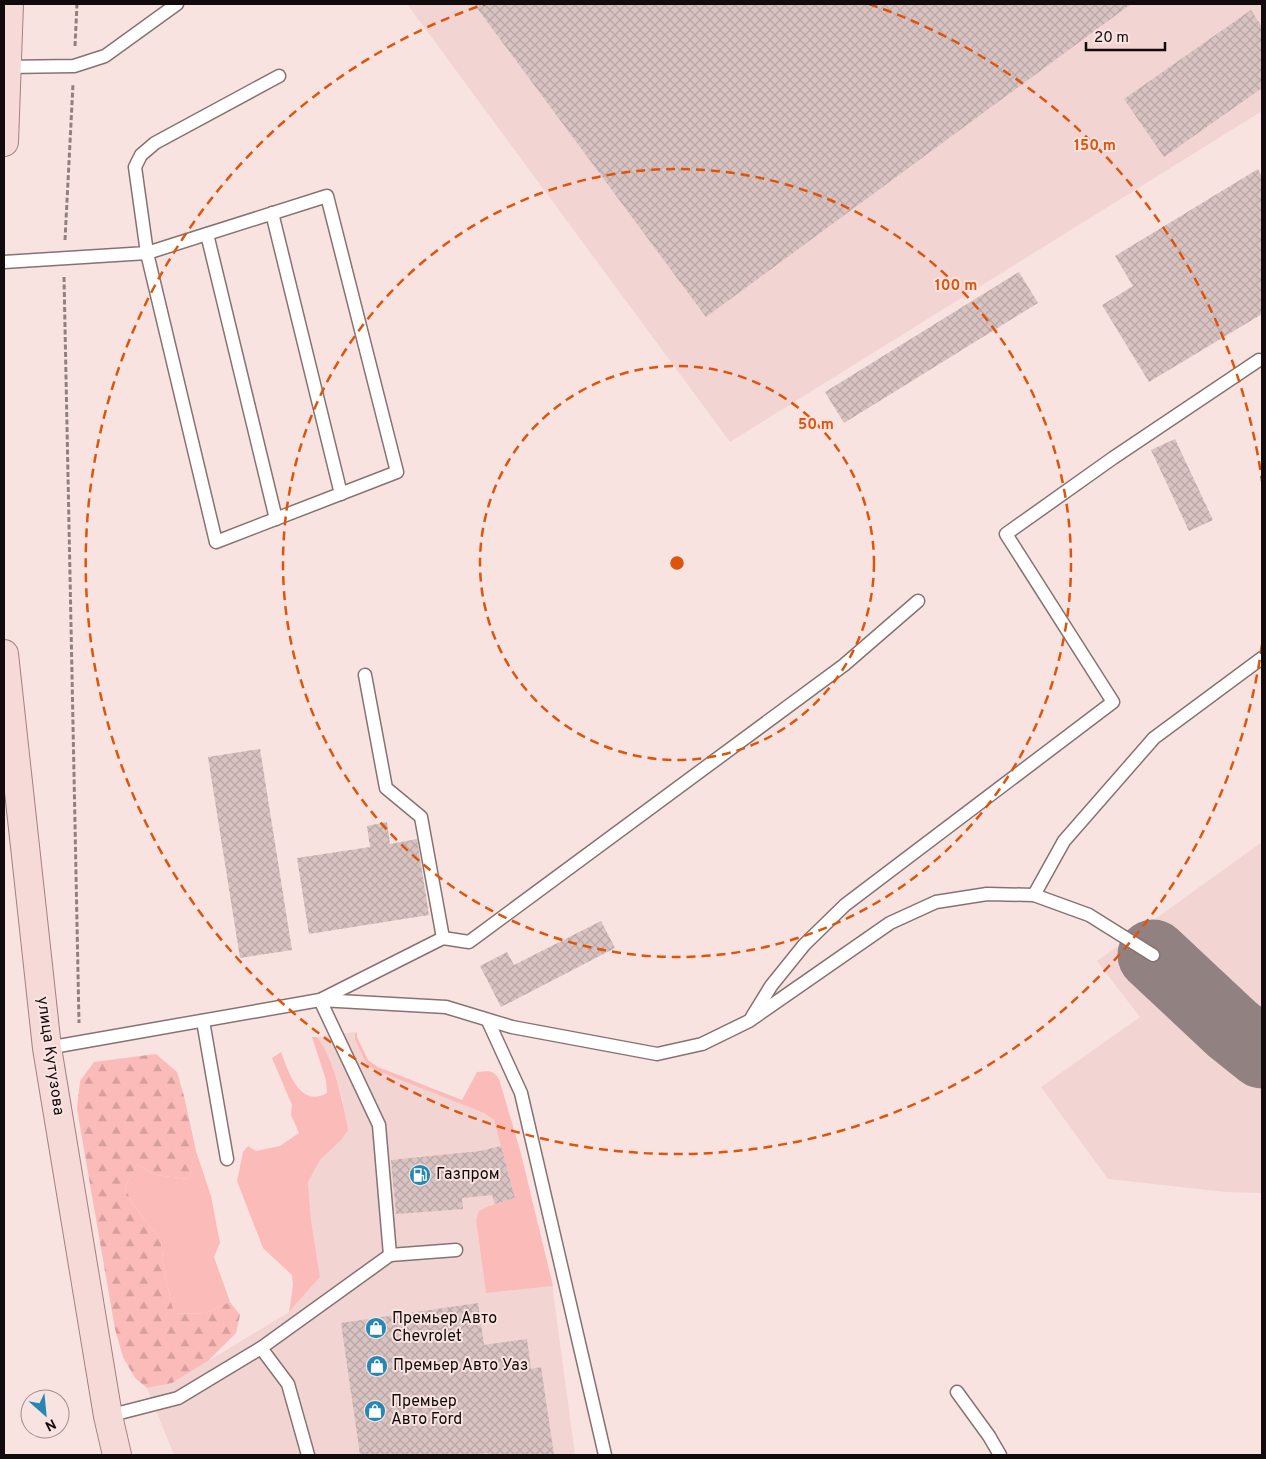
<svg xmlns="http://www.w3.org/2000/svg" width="1266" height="1459" viewBox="0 0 1266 1459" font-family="Overpass,sans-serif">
  <defs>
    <pattern id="forest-firs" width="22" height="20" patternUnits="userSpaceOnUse" patternTransform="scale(1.25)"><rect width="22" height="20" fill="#fbbbb8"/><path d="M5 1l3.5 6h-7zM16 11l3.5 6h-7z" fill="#d69f9d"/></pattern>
    <pattern id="building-cross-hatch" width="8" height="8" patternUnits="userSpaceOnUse" patternTransform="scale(1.25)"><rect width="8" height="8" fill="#d8c3c2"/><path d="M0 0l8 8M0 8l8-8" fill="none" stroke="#b8a6a5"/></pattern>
  </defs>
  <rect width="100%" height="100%" fill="#f9e3e1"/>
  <!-- built -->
  <g fill="#f2d4d2">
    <polygon points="407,4 1262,4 1262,111 730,442"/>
    <polygon points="1262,842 1262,1193 1225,1192 1108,1179 1041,1087 1140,1017 1097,961"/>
    <polygon points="356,1032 355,1034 355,1040 367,1065 375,1070 484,1113 494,1120 515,1198 476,1219 486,1293 553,1286 553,1291 575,1455 174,1455 147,1388 172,1383 289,1312 320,1277 311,1220 308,1182 320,1160 341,1140 343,1099 322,1044 317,1037"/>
  </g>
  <!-- grass -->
  <g fill="#fbbbb8">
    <path d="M356,1032L357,1033V1037L368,1060L378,1067L462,1100L477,1072C487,1071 493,1069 499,1079L520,1150L553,1286L486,1293L476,1220L479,1211L487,1207L515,1198L494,1120L484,1113L375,1070L367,1065L355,1040V1034Z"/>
    <path d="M312,1037H317C334,1059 343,1102 348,1130L341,1140L320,1160L308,1182L311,1220L320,1277L289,1312L293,1286L292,1275L263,1248L237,1181L243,1152L248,1146L256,1151L280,1146L299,1133L291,1115L292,1105L272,1058L281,1052C288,1071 300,1109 327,1093L326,1080Z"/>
    <polygon points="196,1151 211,1196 220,1243 214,1257 230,1302 206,1313 174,1314 164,1270 161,1240 132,1203 125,1187 137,1165 156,1175 188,1179"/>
  </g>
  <!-- forest -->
  <polygon fill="url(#forest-firs)" points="156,1054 177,1072 184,1096 196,1151 188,1179 156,1175 137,1165 125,1187 132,1203 161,1240 164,1270 174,1314 206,1313 230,1302 240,1315 236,1333 208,1361 172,1383 147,1388 135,1378 123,1357 115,1329 77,1109 80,1081 94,1062"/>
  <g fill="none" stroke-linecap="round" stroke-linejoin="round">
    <!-- taxiway -->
    <polyline stroke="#918281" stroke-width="71" points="1153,955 1232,1029 1262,1053"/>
  </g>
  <!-- building -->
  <g fill="url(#building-cross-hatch)">
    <polygon points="474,4 1131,4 706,317"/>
    <polygon points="1251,10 1262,27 1262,88 1164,157 1124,99"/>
    <polygon points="1258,169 1262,177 1262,314 1149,382 1102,305 1133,286 1115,256"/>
    <polygon points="1019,272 1038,303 844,423 825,392"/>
    <polygon points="1175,439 1213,520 1189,531 1151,450"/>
    <polygon points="260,749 292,950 240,958 208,757"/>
    <polygon points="387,822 390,844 417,839 429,915 309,934 297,858 370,847 367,826"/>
    <polygon points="601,921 615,948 501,1007 480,966 507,952 514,965"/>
    <polygon points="501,1146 515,1198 495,1204 492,1195 462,1198 463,1209 396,1214 391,1160 480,1151"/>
    <polygon points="478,1303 484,1345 527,1339 531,1369 541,1367 554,1455 488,1455 488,1453 472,1455 360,1455 341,1323"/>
  </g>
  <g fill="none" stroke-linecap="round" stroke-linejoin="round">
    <!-- lane casing -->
    <g stroke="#867371" stroke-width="15">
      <g id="lane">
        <polyline points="6,67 74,66 105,56 177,4"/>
        <polyline points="272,213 341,494"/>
        <polyline points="207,234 276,519"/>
        <polyline points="4,262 147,253 327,196 397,472 216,542 147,253 135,167 141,155 155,143 279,76"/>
        <polyline points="365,675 386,788 421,817 443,938"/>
        <polyline points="1034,895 1064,841 1154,738 1262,658"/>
        <polyline points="752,1017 771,986 804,945 845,905 1113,702 1006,534 1113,458 1259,360"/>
        <polyline points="203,1021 227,1159"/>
        <polyline points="488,1021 521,1093 605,1455"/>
        <polyline points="47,1048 320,1000 443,938 469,942 844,665 918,601"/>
        <polyline points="390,1255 456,1250"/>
        <polyline points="261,1348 288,1384 308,1455"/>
        <polyline points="957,1392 989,1436 1000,1455"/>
        <polyline points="108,1416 178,1398 261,1348 390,1255 379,1125 320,1000 446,1007 512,1027 657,1054 702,1044 749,1021 890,923 936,902 987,894 1034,895 1089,915 1153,955"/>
      </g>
    </g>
    <!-- primary casing -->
    <g stroke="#a2817f" stroke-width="30">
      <g id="primary">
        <polyline points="4,142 9,4"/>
        <polyline points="4,654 47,1048 108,1416 117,1455"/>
      </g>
    </g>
    <!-- path -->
    <g stroke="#90807f" stroke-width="3" stroke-dasharray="5 2.5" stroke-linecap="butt">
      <polyline points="75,46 77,4"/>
      <polyline points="65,240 73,84"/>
      <polyline points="64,277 79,1023"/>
    </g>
    <!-- lane -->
    <use href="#lane" stroke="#fff" stroke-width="12"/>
    <!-- primary -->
    <use href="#primary" stroke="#f6dad7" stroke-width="28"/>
  </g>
  <!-- distance rings -->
  <g fill="none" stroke="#dd550c" stroke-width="2.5" stroke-dasharray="9 6">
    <circle cx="677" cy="563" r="197"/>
    <circle cx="677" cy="563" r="394"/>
    <path d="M1262 645A591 591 0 1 1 485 4M869 4A591 591 0 0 1 1262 481"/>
  </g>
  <!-- icons -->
  <defs>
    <g id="fuel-disc" transform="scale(1.125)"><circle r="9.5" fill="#2687b2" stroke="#f9e3e1"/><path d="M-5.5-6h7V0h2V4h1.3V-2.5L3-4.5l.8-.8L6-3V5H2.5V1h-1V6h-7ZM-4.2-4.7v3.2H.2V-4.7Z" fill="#fff"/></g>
    <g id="shop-disc" transform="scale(1.125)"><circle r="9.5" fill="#2687b2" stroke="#f9e3e1"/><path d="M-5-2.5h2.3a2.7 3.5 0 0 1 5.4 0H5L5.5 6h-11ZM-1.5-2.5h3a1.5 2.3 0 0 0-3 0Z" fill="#fff"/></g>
  </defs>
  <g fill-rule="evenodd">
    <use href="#fuel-disc" x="420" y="1175"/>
    <use href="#shop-disc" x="376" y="1328"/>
    <use href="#shop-disc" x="377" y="1366"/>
    <use href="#shop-disc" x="375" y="1411"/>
  </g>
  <g text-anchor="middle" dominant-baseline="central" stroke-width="4" stroke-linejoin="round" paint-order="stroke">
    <!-- street labels -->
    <g font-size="16" fill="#120b0b" stroke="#f9e3e1">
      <text transform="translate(50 1056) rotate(82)">улица Кутузова</text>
    </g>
    <!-- poi labels -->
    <g font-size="16" fill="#120b0b" stroke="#f9e3e1" text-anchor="start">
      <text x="436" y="1175">Газпром</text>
      <text x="392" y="1319">Премьер Авто<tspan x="392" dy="18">Chevrolet</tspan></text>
      <text x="393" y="1366">Премьер Авто Уаз</text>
      <text x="391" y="1402">Премьер<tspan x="391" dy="18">Авто Ford</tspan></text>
    </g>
  </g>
  <circle cx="677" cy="563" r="8" fill="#dd550c" stroke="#f9e3e1" stroke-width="2.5"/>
  <g font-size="15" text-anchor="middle" font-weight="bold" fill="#dd550c" stroke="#f9e3e1" stroke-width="4" stroke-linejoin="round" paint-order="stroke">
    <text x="1095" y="150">150 m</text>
    <text x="956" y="290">100 m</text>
    <text x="816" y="429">50 m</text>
  </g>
  <!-- border -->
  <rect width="1266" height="1459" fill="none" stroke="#120b0b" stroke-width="10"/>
  <!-- north arrow -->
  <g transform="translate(45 1414) rotate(153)"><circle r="24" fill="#f9e3e1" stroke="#9d8d8b"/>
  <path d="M0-4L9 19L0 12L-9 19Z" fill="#2687b2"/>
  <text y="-8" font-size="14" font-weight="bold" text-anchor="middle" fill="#120b0b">N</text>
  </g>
  <!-- scale -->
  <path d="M1086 42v8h79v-8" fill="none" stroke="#120b0b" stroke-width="2.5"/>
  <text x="1094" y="42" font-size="15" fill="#120b0b" stroke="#f9e3e1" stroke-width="4" paint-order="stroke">20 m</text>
</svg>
